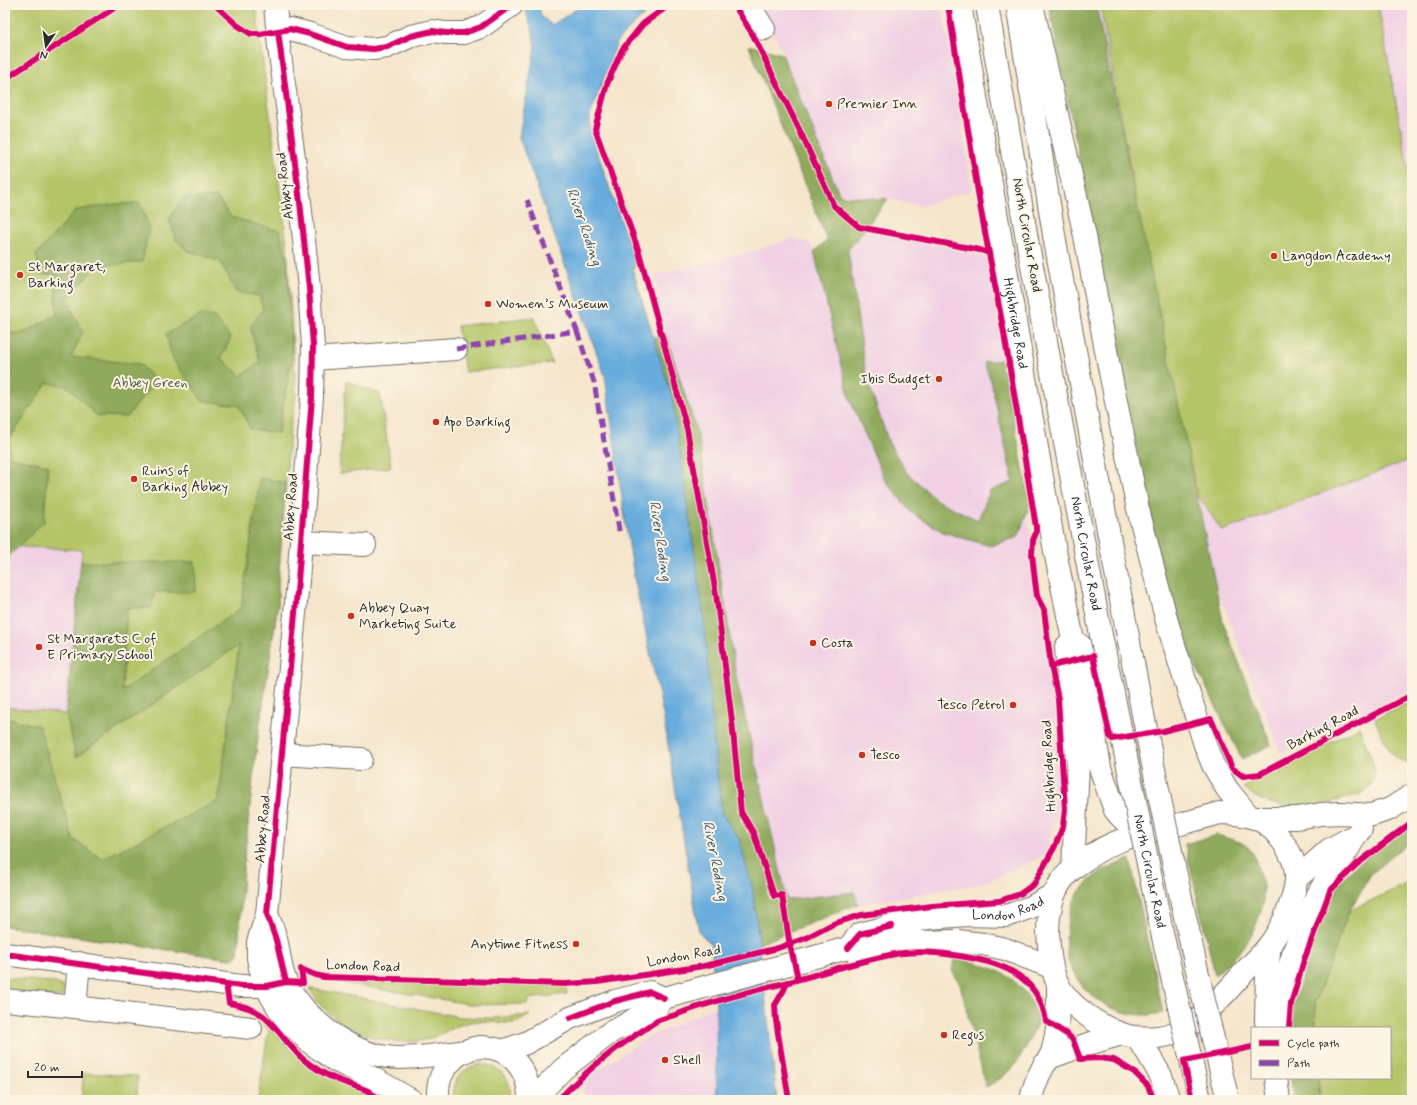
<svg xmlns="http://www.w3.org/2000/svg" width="1417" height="1105" viewBox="0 0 1417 1105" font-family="Mynerve,sans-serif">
  <rect width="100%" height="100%" fill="#fcf5e5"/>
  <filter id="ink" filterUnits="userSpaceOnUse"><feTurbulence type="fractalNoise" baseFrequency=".025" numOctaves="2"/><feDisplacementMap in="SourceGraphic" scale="8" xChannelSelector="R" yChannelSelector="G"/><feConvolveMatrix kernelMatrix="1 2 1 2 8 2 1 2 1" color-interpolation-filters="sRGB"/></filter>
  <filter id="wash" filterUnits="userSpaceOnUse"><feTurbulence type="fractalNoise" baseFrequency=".012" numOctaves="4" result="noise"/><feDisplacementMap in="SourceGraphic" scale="16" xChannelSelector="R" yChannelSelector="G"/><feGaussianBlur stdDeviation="0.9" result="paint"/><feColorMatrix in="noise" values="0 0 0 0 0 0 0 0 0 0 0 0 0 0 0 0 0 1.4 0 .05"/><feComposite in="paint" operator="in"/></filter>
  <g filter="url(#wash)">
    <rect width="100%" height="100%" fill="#f5e5cb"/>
    <!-- built -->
    <g fill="#f1d0e4">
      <polygon points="758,5 942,5 972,190 922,206 888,199 840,196 781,49"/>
      <polygon points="1087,5 1412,5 1412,689 1280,753 1188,511"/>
      <polygon points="852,228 972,253 987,259 992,282 1041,608 1045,651 1055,716 1057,766 1061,794 1048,845 1045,853 1037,859 982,883 790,917 737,682 728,628 665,333 655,275 764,248 793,238 809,242 813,247 814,252 827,240"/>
      <polygon points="5,546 82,550 66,714 5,707"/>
      <polygon points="716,1006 717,1100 585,1100 582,1081 645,1039"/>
    </g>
    <!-- green -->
    <g fill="#b4c568" stroke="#70784a">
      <polygon points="5,5 256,5 260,41 287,244 296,396 290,428 278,583 278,604 257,743 243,868 238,956 231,959 5,926 5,707 66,714 82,550 5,546"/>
      <polygon points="1100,5 1378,5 1412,188 1412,459 1222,531 1187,479"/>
      <polygon points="534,317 552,363 465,372 457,326"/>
      <polygon points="346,381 380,394 391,467 339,474"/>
      <path d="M1412,700V763C1389,762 1383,737 1375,719Z"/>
      <path d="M1359,727L1375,768C1375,776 1373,785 1366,790C1360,795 1353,796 1346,798C1321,806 1296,810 1270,803C1260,800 1251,794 1243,788Z"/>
      <polygon points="1412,881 1412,1100 1320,1100 1318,1078 1390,1078 1390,1028 1316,1028 1315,1003 1349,911"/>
      <polygon points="5,977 56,983 62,986 64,992 61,997 5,996"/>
      <polygon points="338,982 566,986 567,994 528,999 529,1004 475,1005"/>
      <path d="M309,988L460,1017L493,1018L530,1015C525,1018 519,1022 513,1023C499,1024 485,1020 471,1022C455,1025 442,1035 428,1039C391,1049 340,1031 317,1001C314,997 312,992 309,988Z"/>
      <polygon points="260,1017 268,1022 294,1054 320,1074 368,1094 376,1100 258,1100 267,1039 269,1031 263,1025"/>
      <path d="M481,1064C501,1067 513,1079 510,1100H454C451,1079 462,1068 481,1064Z"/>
      <polygon points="83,1073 138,1076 137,1100 82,1100"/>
    </g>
    <!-- forest -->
    <g fill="#8faa5c" stroke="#5d6a44">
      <polygon points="1049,5 1096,5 1223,622 1271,745 1242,759 1172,618 1149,509"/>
      <polygon points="749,46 752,46 782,54 840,196 888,199 848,250 866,376 889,443 906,472 938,501 978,520 990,491 1013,482 991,381 984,362 1002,360 1030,504 1018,537 990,546 943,532 912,513 885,480 850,400 814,252 827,240"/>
      <polygon points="217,197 231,217 280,231 287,259 292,359 278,433 250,429 239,405 203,401 173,360 166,334 201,315 214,317 231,338 221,358 241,376 260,362 250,327 263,309 259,296 236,292 220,261 188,251 176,240 169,219 182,198"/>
      <polygon points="140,203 149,229 142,262 97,266 67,299 83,332 71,357 140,364 156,381 127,417 97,416 67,386 47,383 9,440 10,457 48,465 44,522 5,560 5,334 26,332 57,314 54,274 41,275 36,255 76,210 115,204"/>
      <polygon points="665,333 698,435 737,682 787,900 854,892 858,904 759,944 753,890 739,839 722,814 714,744 654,338"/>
      <polygon points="260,478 286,483 278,583 278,604 257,743 243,868 238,956 231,959 5,926 5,724 11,719 39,726 73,839 102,859 218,801 239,645 76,757 66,714 81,562 195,562 196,592 155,592 151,608 127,608 122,691 241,608"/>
      <polygon points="1412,822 1412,840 1371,874 1349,911 1315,1003 1316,1028 1290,1028 1293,1006 1330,891 1357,864"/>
      <polygon points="1217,835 1240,842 1248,847 1254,855 1263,886 1263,904 1256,925 1251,936 1235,957 1215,975 1185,844"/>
      <path d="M1130,859L1163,1013C1158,1013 1153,1015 1148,1015C1112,1017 1073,990 1067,954C1065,945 1066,937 1067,929C1068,915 1073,898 1083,887C1098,871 1110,867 1130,859Z"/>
      <path d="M954,959C983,962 1015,973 1030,1000C1034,1006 1036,1013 1038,1020C1027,1048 1015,1074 986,1087L960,984L952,971Z"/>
      <polygon points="1291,1078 1318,1078 1320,1100 1293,1100"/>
    </g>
    <!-- water -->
    <polygon fill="#67acdd" stroke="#496c84" points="524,5 539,5 541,16 552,25 583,5 653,5 651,8 618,40 590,116 590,131 635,262 633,271 672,397 704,619 714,744 722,814 739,839 753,890 777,1100 717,1100 716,1006 711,944 699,932 663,714 635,582 626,526 605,376 519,137 535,48 533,33"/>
  </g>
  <g filter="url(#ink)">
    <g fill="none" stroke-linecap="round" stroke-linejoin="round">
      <!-- minor casing -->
      <g stroke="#726c63" stroke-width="24">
        <g id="minor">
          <polyline points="749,5 764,29"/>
          <path id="s1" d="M960,5L1055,551L1073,640L1081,646L1090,706L1100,768L1115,810L1120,816L1139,834"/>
          <polyline points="278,31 290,29 310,34 347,47 373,49 387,47 411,36 433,31 445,33 464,33 481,27 512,5"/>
          <polyline points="313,359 456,349"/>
          <polyline points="301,542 365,545"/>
          <polyline points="1073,640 1066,647 1067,663 1078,765 1073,868"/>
          <polyline points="282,754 361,759"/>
          <polyline points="5,954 241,986 267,986 285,983"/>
          <polyline points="5,1000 75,1007 251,1028"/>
          <polyline points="75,1007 79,963"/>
          <polyline points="1049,1058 1085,1045 1122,1034"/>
          <path d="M1031,1100C1033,1088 1038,1076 1044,1065C1046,1063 1048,1060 1050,1058C1059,1035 1058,1008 1058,984"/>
        </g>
      </g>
      <!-- major casing -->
      <g stroke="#726c63" stroke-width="24">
        <g id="major">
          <polyline points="275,5 279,47 300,202 309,288 313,346 312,397 298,581 267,914 258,942 258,958 260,968 271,996 279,1009 289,1022 308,1041 336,1061 375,1079 411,1100"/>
          <path d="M1220,813C1249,814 1266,817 1283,842C1291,853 1297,866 1296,880C1294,900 1282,928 1270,944C1261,956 1249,966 1240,977C1217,1001 1194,1033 1158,1037C1147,1038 1133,1038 1122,1034C1100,1027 1066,1004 1057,982C1050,966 1049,949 1048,931C1048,914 1052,893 1063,879C1069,871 1077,865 1085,860C1114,838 1143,833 1177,825C1192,821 1206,817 1220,813Z"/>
          <polyline points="1255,818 1297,818 1321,814 1340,813 1372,815 1390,809 1412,795"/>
          <polyline points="1296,879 1330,849 1356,835 1361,829"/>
          <path d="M267,914C270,922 274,931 276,939C280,954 280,971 287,984C308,1023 354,1057 399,1058C421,1058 444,1054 466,1051"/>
          <polyline points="848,948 859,953 917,942 957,941 983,944 1005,949 1051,967"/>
          <polyline points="502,1051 526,1043 570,1018 615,1001 650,992 664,998"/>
          <path d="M439,1100C433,1074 456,1048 482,1047C511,1047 530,1072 529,1100"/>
          <path id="s2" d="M533,1100L563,1069L611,1032L627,1024L641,1015L655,1009L664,998L848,948L860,934L892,926L928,918L967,915L1006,916L1031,907L1054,894"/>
        </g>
      </g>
      <!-- highway casing -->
      <g stroke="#726c63" stroke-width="24">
        <g id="highway">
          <polyline points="987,5 1028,245"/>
          <polyline points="1017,5 1055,241"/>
          <polyline points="1032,5 1085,236 1110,372 1138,509 1167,622 1205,745 1213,765 1227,789 1248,815"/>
          <polyline points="1266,1022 1267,972 1270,944"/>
          <path d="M1278,1028C1282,976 1301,923 1327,878C1332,871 1338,866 1342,859C1347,851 1352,843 1356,835"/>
          <polyline points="1136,1037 1147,1052 1161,1076 1169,1100"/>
          <polyline points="1276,1078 1279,1100"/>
        </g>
      </g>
      <!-- minor -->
      <use href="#minor" stroke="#fff" stroke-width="22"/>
      <!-- major -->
      <use href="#major" stroke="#fff" stroke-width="22"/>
      <!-- highway -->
      <use href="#highway" stroke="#fff" stroke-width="22"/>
      <!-- highway-bridge casing -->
      <g stroke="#726c63" stroke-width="24" stroke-linecap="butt">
        <g id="highway-bridge">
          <path d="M1055,241C1108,528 1157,817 1228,1100"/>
          <path id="s3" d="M1028,245L1100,630L1163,937L1200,1100"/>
        </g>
      </g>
      <!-- highway-bridge -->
      <use href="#highway-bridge" stroke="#fff" stroke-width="22"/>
      <!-- quiet -->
      <g stroke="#8e44ad" stroke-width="5" stroke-dasharray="10 5" stroke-linecap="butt">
        <polyline points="577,331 594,382 620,536"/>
        <polyline points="456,349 577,331 527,200"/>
      </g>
      <!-- cycleway casing -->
      <g stroke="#fcf5e5" stroke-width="8">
        <g id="cycleway">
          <polyline points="215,5 237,25 251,34 260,34 290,29 310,34 347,47 373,49 387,47 411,36 433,31 445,33 464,33 481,27 512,5"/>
          <polyline points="669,5 643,24 622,50 607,84 595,129 639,252 687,429 716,594 732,721 741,812 754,834 774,896 782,895 789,940 798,978"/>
          <polyline points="734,5 753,35 800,131 834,206 859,227 980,250 989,253"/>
          <polyline points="278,31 300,202 309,288 313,346 312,397 298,581 267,914 276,940 286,982"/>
          <polyline points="5,79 119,5"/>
          <polyline points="1051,666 1093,656 1110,737 1112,739 1163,731 1211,719 1232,768 1243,776 1260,774 1412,695"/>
          <polyline points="848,948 860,934 892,926"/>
          <polyline points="5,954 241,986 267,986 286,982 303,983 301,969 315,975 324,977 565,984 597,982 704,966 778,948 806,938 833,924 861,915 932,906 999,901 1020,894 1034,884 1055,846 1063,826 1065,809 1058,699 1051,666 1044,610 1037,596 1035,581 1032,554 1033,540 1036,533 1036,527 1004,333 981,211 948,5"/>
          <polyline points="787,982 784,990 775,1005 776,1021 789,1100"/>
          <path d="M226,984L229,1003C270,1010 271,1026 296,1052C302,1060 312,1066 320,1071C335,1081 352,1084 368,1091C372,1094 376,1097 381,1100"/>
          <polyline points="570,1018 615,1001 650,992 664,998"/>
          <polyline points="1289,1028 1291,1004 1304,960 1330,891 1357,864 1412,822"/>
          <path d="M558,1100C582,1075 608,1053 637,1034C644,1030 650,1025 657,1021C666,1017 677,1015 686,1011C718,1000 752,991 785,983C820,974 855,962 890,955C910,951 933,952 953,955C996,961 1038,972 1046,1021L1068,1035L1073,1040L1080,1059L1099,1058L1114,1060L1134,1072L1148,1086L1154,1100"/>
          <polyline points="1192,1100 1184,1061 1252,1047"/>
        </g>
      </g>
      <!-- cycleway -->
      <use href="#cycleway" stroke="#d6006c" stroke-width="6"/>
    </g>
  </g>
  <!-- markers -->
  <g fill="#c8321e" stroke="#fcf5e5" stroke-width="1.5">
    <circle cx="829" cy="104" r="4"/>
    <circle cx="1274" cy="256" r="4"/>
    <circle cx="20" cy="275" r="4"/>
    <circle cx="488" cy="304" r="4"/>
    <circle cx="939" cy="379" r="4"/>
    <circle cx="436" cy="422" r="4"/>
    <circle cx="134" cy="479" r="4"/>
    <circle cx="351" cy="616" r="4"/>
    <circle cx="813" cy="643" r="4"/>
    <circle cx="39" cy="647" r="4"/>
    <circle cx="1013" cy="705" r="4"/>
    <circle cx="862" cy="755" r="4"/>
    <circle cx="576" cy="944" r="4"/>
    <circle cx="944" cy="1035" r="4"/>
    <circle cx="665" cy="1060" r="4"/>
  </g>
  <g text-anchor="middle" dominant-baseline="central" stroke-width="4" stroke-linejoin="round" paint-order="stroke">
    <!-- poi labels -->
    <g font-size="14" fill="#2b2b2b" stroke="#fcf5e5" text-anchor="start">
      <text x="837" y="104">Premier Inn</text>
      <text x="1282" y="256">Langdon Academy</text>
      <text x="28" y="267">St Margaret,<tspan x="28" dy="16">Barking</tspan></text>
      <text x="496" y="304">Women’s Museum</text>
      <text x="931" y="379" text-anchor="end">Ibis Budget</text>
      <text x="444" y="422">Apo Barking</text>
      <text x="142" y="471">Ruins of<tspan x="142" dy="16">Barking Abbey</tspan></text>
      <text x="359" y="608">Abbey Quay<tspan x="359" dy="16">Marketing Suite</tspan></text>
      <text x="47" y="639">St Margarets C of<tspan x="47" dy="16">E Primary School</tspan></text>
      <text x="821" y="643">Costa</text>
      <text x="1005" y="705" text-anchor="end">Tesco Petrol</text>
      <text x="870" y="755">Tesco</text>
      <text x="568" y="944" text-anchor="end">Anytime Fitness</text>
      <text x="952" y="1035">Regus</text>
      <text x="673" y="1060">Shell</text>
    </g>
    <!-- street labels -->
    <g font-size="14" fill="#2b2b2b" stroke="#fcf5e5">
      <text transform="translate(285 186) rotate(-97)">Abbey Road</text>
      <text transform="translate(1027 235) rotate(80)">North Circular Road</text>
      <text stroke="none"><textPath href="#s1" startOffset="323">Highbridge Road</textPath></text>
      <text transform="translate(291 507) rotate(-86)">Abbey Road</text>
      <text stroke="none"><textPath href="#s3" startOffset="314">North Circular Road</textPath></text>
      <text transform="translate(1323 728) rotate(-28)">Barking Road</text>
      <text transform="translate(1049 766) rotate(-93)">Highbridge Road</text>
      <text transform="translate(263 829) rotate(-85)">Abbey Road</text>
      <text stroke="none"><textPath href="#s3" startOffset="638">North Circular Road</textPath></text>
      <text stroke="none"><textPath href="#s2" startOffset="528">London Road</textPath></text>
      <text transform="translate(684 956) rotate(-10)">London Road</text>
      <text transform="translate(363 966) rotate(2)">London Road</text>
    </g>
    <!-- park labels -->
    <g font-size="14" fill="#54593d" stroke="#fcf5e5">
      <text x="150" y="383">Abbey Green</text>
    </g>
    <!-- water labels -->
    <g font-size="15" font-style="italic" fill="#405869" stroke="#fcf5e5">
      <text transform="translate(584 227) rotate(71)">River Roding</text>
      <text transform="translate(660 541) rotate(81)">River Roding</text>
      <text transform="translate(715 861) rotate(79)">River Roding</text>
    </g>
  </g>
  <!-- margin -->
  <rect width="1417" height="1105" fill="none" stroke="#fcf5e5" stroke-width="20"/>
  <!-- legend -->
  <rect x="1251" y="1027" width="140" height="52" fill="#fcf5e5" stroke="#a8a49b"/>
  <rect x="1259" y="1040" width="20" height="6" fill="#d6006c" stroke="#a8a49b"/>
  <text x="1287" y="1047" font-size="12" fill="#2b2b2b">Cycle path</text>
  <rect x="1259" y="1060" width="20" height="6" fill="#8e44ad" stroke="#a8a49b"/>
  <text x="1287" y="1067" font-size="12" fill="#2b2b2b">Path</text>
  <!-- north arrow -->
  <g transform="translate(46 46) rotate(193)" stroke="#fcf5e5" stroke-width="3" paint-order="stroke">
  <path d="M0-3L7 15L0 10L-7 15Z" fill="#2b2b2b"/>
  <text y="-6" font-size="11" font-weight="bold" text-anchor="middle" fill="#2b2b2b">N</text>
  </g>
  <!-- scale -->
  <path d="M28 1071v6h54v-6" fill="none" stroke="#2b2b2b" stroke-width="2"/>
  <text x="34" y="1071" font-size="12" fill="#2b2b2b" stroke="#fcf5e5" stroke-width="3" paint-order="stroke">20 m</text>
</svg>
